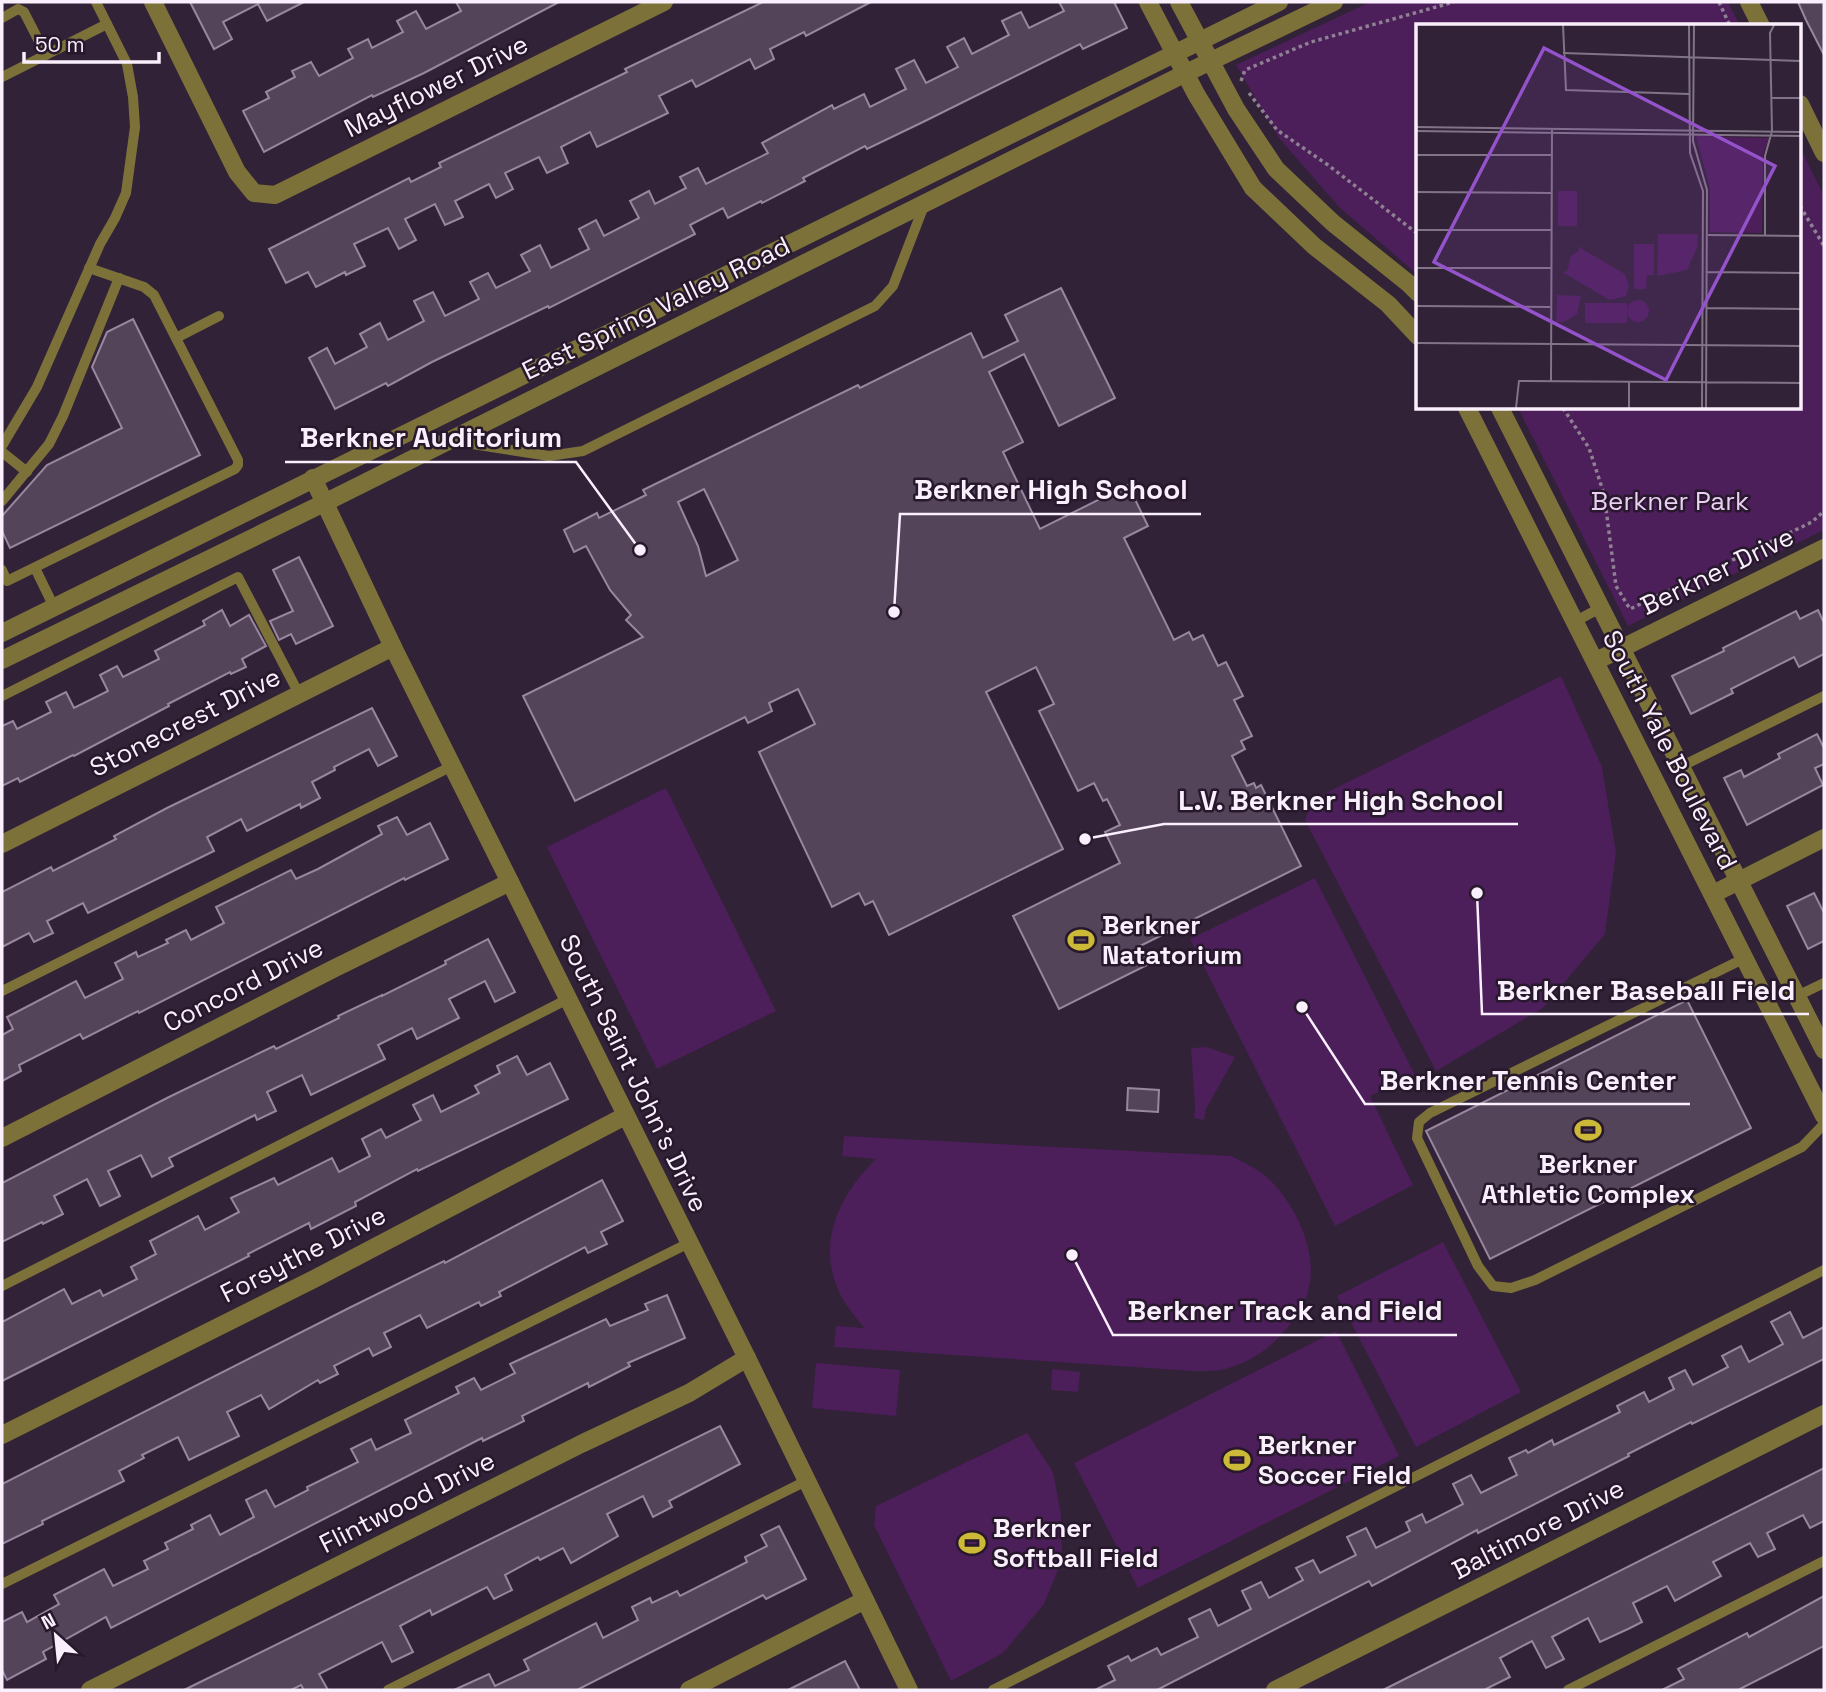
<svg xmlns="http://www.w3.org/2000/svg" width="1826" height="1692" viewBox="0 0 1826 1692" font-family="'Space Grotesk',sans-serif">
  <rect width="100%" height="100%" fill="#312237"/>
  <!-- green -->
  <g fill="#4c1e5a">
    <polygon points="1370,2 1728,2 1740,26 1418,26 1418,275 1339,207 1279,138 1236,65"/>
    <polygon points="1800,147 1824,196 1824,530 1628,626 1518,408 1800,408"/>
    <polygon points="1561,676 1602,767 1616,852 1605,934 1543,1008 1436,1071 1305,820 1312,800"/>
    <polygon points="666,788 776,1011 657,1069 547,847"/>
    <polygon points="1315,878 1415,1075 1370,1096 1413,1185 1335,1226 1190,939"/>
    <polygon points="1207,1047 1235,1057 1206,1109 1204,1120 1194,1118 1195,1108 1191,1048"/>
    <path d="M844,1136L1231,1156C1245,1163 1261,1170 1272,1182C1298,1209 1320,1257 1307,1295C1302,1311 1292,1323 1281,1335C1265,1353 1244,1365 1221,1370C1213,1371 1203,1371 1194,1371L834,1347L836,1326L864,1328C855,1316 845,1305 839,1292C816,1242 840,1194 876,1159L842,1156Z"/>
    <polygon points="1443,1242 1521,1392 1416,1447 1337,1296"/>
    <polygon points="1336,1331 1399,1456 1138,1588 1074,1463"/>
    <polygon points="816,1363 900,1370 896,1416 812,1408"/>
    <polygon points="1052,1369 1080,1372 1078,1392 1051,1390"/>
    <polygon points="1027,1433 1053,1472 1061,1515 1062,1560 1044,1604 1003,1653 951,1681 874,1525 876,1506"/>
  </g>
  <!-- building -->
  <g fill="#54445a" stroke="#99869f" stroke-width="2" fill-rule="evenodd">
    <polygon points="190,2 304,2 267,21 258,4 223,22 232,39 214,49"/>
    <polygon points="456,2 559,2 424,73 373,97 372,95 264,152 243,111 269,98 266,92 295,77 292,71 311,62 319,76 353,58 348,49 368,39 372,48 403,32 397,21 416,11 426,29 461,11"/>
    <polygon points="763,2 871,2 806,36 804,32 770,49 774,59 755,69 750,59 696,87 692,80 659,96 668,113 597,147 590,132 561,147 568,163 547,173 539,157 505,173 513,189 496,198 489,184 455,201 463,217 445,225 435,204 405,219 416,240 399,249 388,228 354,244 365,266 346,275 345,272 316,287 308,272 286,283 269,249 409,178 411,182 441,167 439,163 627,72 625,69"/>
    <polygon points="1059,2 1114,2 1127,28 1083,49 1080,44 923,122 867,149 865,146 803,178 805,181 762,203 761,201 728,218 723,208 690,225 695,234 549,308 548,306 432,362 388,386 386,383 335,409 309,358 327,348 335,364 367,347 360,334 380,323 388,340 424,321 414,301 433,292 445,316 479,299 470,282 488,273 496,288 530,271 521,255 540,245 551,268 589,249 579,229 596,220 604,236 639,218 630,201 649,191 655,204 686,188 680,177 698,168 706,184 768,153 762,143 832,105 834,109 864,94 870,107 906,89 896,69 914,60 926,83 958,67 947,47 964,38 972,54 1009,35 1002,21 1021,12 1029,28 1064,11"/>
    <polygon points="1798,2 1824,2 1824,55 1806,20"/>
    <path d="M1061,288L1115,398L1059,426L1024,354L989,372L1023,442L1003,452L1040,529L1128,485L1148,526L1124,538L1174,640L1189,632L1193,640L1203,635L1218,666L1226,662L1243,696L1234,700L1252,736L1241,741L1245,749L1232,756L1247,786L1254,783L1256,788L1261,785L1301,866L1140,946L1149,964L1059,1009L1013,916L1120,863L1105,832L1120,825L1107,799L1103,801L1094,783L1078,791L1039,711L1054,704L1036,667L986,692L1063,849L889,935L873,901L865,905L859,893L832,907L759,752L815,724L798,689L769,703L772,711L748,723L745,717L575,801L523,696L643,637L626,620L631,615L610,590L586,546L574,552L564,530L597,513L599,518L646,495L643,490L858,385L860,388L971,333L983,358L1018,341L1005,315ZM704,489L738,560L706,576L698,546L678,502Z"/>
    <polygon points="133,319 200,455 10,548 2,531 2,516 47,465 122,428 92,367 107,332"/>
    <polygon points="299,557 333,626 296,644 291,634 279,640 270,621 293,611 273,570"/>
    <polygon points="222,610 230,626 249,615 266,646 242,659 246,667 231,674 230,672 168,704 169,706 74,756 73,755 20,782 18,778 2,786 2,726 13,721 17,729 51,712 46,702 66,692 74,708 108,691 100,675 117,666 123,677 159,659 155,651 205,625 203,621"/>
    <polygon points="1818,610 1824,623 1824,654 1799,667 1794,657 1731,689 1733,693 1691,714 1672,676 1724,651 1723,648 1796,611 1800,619"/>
    <polygon points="372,708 397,756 378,766 369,749 334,767 335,770 312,782 320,798 301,808 300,804 247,831 241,819 207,837 214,851 88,913 83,903 47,921 53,933 34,942 29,933 2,947 2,892 51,867 53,871 116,839 114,836 167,808"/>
    <polygon points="1817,734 1824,748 1824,764 1815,768 1823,785 1747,825 1724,778 1741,770 1744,777 1780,758 1778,754"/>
    <polygon points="397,817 407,835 430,823 448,859 405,880 404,878 139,1013 138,1011 83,1039 80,1034 19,1065 21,1071 2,1081 2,1035 13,1029 7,1017 76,981 85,998 123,979 115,963 136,952 138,957 168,943 166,940 186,930 191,940 224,923 216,907 291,870 296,879 318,869 382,834 378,826"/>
    <polygon points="1814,893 1824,913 1824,941 1808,949 1787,906"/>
    <polygon points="488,939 515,992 495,1002 485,981 449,999 459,1018 417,1039 412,1028 378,1045 385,1059 311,1095 302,1075 267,1092 276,1111 257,1120 255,1115 169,1158 173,1166 152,1177 141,1155 108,1171 120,1196 100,1206 87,1179 54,1196 63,1214 43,1224 42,1222 2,1242 2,1183 167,1098 274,1046 276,1049 339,1018 338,1016 382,995 382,996 446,964 445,961"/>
    <polygon points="1687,1000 1751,1128 1490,1259 1426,1131"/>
    <polygon points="517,1056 527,1075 550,1063 568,1099 418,1171 417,1169 355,1202 356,1206 311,1229 309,1223 248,1254 249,1256 2,1381 2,1322 64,1289 72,1304 100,1290 103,1296 137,1279 131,1267 156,1254 150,1241 198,1216 205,1230 239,1212 231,1198 274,1178 278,1185 332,1158 339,1172 370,1156 362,1139 381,1129 386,1138 421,1120 413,1105 433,1095 441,1112 479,1093 475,1086 500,1073 497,1066"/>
    <polygon points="1128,1088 1159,1090 1158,1112 1127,1110"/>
    <polygon points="602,1180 623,1221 601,1232 607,1244 588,1253 585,1247 499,1292 501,1296 481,1306 479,1302 427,1328 420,1315 384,1333 391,1347 373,1356 369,1348 334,1366 338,1374 320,1383 318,1380 269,1409 261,1395 227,1412 239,1436 189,1460 178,1437 142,1455 144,1458 119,1471 124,1481 42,1521 43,1524 2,1544 2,1484 349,1308 444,1261 445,1263"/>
    <polygon points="667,1295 685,1338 628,1363 630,1366 589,1387 588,1383 522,1416 524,1421 483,1441 482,1438 111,1628 106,1617 43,1652 46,1659 7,1680 2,1670 2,1622 22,1612 27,1622 59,1604 54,1595 104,1569 113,1586 148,1569 144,1561 168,1549 165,1543 193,1529 191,1525 210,1515 220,1535 254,1517 246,1500 266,1490 275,1507 308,1490 307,1487 358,1462 351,1449 371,1439 376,1450 411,1433 405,1420 459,1393 456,1387 474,1378 481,1390 515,1373 510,1364 606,1319 610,1326 648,1310 645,1304"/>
    <polygon points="1790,1312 1803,1338 1824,1327 1824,1359 1692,1424 1691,1422 1628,1454 1629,1456 1478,1533 1477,1530 1372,1586 1369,1581 1157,1690 1095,1690 1115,1680 1108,1666 1128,1656 1131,1661 1157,1648 1161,1655 1198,1637 1189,1619 1210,1609 1218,1626 1251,1609 1242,1591 1261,1582 1269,1598 1303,1580 1296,1568 1313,1560 1320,1573 1356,1555 1347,1537 1366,1528 1376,1548 1410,1531 1406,1522 1422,1514 1426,1523 1463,1504 1453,1484 1471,1475 1481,1493 1517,1475 1509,1458 1526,1450 1528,1453 1552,1440 1554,1445 1620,1412 1617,1406 1644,1392 1649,1402 1674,1389 1669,1378 1685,1370 1693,1385 1728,1367 1722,1356 1741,1346 1749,1362 1783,1344 1771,1322"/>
    <polygon points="720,1426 740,1464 669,1501 672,1507 653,1517 643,1496 607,1514 618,1536 571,1563 563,1548 540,1560 538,1557 505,1575 512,1590 494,1599 487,1587 432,1615 430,1610 400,1626 413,1652 392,1662 382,1642 319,1674 328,1690 304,1690 301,1685 291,1690 184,1690"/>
    <polygon points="1824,1468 1824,1521 1810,1528 1803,1515 1767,1533 1775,1549 1758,1557 1750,1543 1713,1562 1721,1576 1675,1601 1667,1586 1633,1603 1642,1622 1628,1629 1600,1642 1588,1618 1552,1637 1564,1659 1546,1668 1532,1641 1500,1658 1510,1677 1484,1690 1383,1690"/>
    <polygon points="779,1526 806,1579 766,1599 763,1595 577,1690 454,1690 489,1674 495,1686 529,1670 524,1660 596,1623 603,1638 638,1620 632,1607 650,1598 652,1603 677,1591 680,1596 747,1562 745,1557 767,1546 761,1535"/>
    <polygon points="1824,1596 1824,1646 1738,1690 1662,1690 1684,1679 1678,1669 1747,1633 1749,1637"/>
    <polygon points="845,1661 860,1690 788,1690"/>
  </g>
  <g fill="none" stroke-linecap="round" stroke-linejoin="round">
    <!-- path -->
    <g stroke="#8e8192" stroke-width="3.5" stroke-dasharray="3.5 3.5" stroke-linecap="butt">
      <polyline points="1719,2 1730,26"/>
      <polyline points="1241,81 1245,70 1311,42 1454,2"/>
      <polyline points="1249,93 1277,130 1328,165 1418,234"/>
      <polyline points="1800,206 1824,246"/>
      <polyline points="1563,408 1589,448 1604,494 1616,586 1630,609 1812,522 1824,511"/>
    </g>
    <!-- service -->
    <g stroke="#7c7239" stroke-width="10">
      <polyline points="2,18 18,9 24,12 46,55"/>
      <polyline points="2,77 107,24"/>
      <polyline points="176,338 219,316"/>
      <polyline points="453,441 549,456 583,451 875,306 893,286 925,203"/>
      <polyline points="2,446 37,387 100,244 115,218 126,193 135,127 133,97 127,64 96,2"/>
      <polyline points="2,452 27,472"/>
      <polyline points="2,501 49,444 63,416 119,278"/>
      <polyline points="35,568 54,607"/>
      <polyline points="2,570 7,581 235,469 238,465 238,460 154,295 144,287 89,268"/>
      <polyline points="1576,621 1602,607"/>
      <polyline points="2,696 238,577 299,694"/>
      <polyline points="1682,766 1824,696"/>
      <polyline points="1745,958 1430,1113 1419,1122 1417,1138 1478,1266 1493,1286 1511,1288 1535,1280 1802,1147 1824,1124"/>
      <polyline points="2,991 452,766"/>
      <polyline points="1797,996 1824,983"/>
      <polyline points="2,1286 568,999"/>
      <polyline points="2,1584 689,1243"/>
      <polyline points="388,1690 806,1481"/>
      <polyline points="993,1690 1824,1270"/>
      <polyline points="1568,1690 1824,1561"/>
    </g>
    <!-- minor -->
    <g stroke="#7c7239" stroke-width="18">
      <polyline points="153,2 237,172 254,193 275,195 664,2"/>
      <polyline points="1749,2 1761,26"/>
      <polyline points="1800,104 1824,153"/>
      <polyline points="313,478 393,647 747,1358 909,1690"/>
      <polyline points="1596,661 1824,548"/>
      <polyline points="2,844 393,647"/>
      <polyline points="1713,894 1824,838"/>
      <polyline points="2,1138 335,968 510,882"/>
      <polyline points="2,1435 314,1279 625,1116"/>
      <polyline points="90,1690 581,1444 689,1393 747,1358"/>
      <polyline points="689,1690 865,1600"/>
      <polyline points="1275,1690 1824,1414"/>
    </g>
    <!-- tertiary -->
    <g stroke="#7c7239" stroke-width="18">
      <polyline points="1148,2 1196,94 1253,188 1314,246 1388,304 1418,336"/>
      <polyline points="1179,2 1236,109 1276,169 1333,223 1408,283 1418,293"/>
      <polyline points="1467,408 1824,1116"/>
      <polyline points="1500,408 1824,1050"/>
      <polyline points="2,633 1279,2"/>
      <polyline points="2,660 324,503 1186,73 1334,2"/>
    </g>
  </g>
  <!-- icons -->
  <defs>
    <g id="stadium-bare" transform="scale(2.1)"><path d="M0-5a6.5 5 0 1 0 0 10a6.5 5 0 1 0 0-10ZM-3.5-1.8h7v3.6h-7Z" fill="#cdb938" stroke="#27182c" stroke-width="2.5" paint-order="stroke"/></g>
  </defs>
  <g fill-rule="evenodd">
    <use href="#stadium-bare" x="1081" y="940"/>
    <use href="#stadium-bare" x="1588" y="1130"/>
    <use href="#stadium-bare" x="1237" y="1460"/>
    <use href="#stadium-bare" x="972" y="1543"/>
  </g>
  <g text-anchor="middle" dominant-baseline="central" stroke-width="5" stroke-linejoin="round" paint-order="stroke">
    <!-- street labels -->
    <g font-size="26" fill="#faeffd" stroke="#27182c">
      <text transform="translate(436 86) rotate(-26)">Mayflower Drive</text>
      <text transform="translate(656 308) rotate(-26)">East Spring Valley Road</text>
      <text transform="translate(1717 571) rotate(-26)">Berkner Drive</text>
      <text transform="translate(185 722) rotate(-27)">Stonecrest Drive</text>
      <text transform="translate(1670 750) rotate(63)">South Yale Boulevard</text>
      <text transform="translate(243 985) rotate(-27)">Concord Drive</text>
      <text transform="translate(634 1073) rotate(64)">South Saint John's Drive</text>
      <text transform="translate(303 1254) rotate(-27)">Forsythe Drive</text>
      <text transform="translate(407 1502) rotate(-27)">Flintwood Drive</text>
      <text transform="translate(1538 1529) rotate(-27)">Baltimore Drive</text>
    </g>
    <!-- park labels -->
    <g font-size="26" fill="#eacef3" stroke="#27182c">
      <text x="1670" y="501">Berkner Park</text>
    </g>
    <!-- poi labels -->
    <g font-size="26" font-weight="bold" fill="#faeffd" stroke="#27182c" text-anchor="start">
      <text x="1102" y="925">Berkner<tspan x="1102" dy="30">Natatorium</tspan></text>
      <text x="1588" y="1164" text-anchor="middle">Berkner<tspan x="1588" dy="30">Athletic Complex</tspan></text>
      <text x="1258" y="1445">Berkner<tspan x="1258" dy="30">Soccer Field</tspan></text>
      <text x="993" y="1528">Berkner<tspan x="993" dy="30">Softball Field</tspan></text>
    </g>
  </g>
  <!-- overview -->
  <g transform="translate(1416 24)">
    <rect width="385" height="385" fill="#312237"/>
    <path d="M280,112L353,114L347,131L346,209L294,208V165ZM142,167H161V202H142ZM242,210H282L281,224L271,246L241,252ZM218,220H238V251H231L230,265H218ZM161,222L209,250L213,261L210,272L194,276L146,248L151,247L155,232L163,227ZM141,271L165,272L161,290L148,298H140ZM211 287a11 11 0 1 1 22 0a11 11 0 1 1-22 0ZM169,279H211V299H169Z" fill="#4c1e5a"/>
    <path fill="none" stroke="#817486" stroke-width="2" d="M147,1L150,66L273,70M273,1L274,129L287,167L286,384M278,1L277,117L291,166L290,384M147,29L385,37M356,74H385M0,103L385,108M0,107L385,112M0,131H136M0,168L135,169M0,206H135M292,211L385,212M349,212V132L356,107L354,9L358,1M0,244H135M291,248L385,249M0,282L134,283M291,284L385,285M0,319L385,322M135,357L136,105M100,384L103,357L385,359M213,384V357"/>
    <path fill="#9453cb" fill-opacity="0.15" stroke="#9453cb" stroke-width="3.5" d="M128,24L359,142L250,356L18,238Z"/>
    <rect width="385" height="385" fill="none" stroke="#faeffd" stroke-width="3.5"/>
  </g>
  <!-- callouts -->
  <path fill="none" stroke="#faeffd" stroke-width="2.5" d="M640 550L576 462H285M894 612L900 514H1201M1085 839L1164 824H1518M1477 893L1482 1014H1809M1302 1007L1365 1104H1690M1072 1255L1113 1335H1457"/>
  <g fill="#faeffd" stroke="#27182c" stroke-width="2.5">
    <circle cx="640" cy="550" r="7"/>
    <circle cx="894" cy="612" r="7"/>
    <circle cx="1085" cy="839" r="7"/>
    <circle cx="1477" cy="893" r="7"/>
    <circle cx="1302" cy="1007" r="7"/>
    <circle cx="1072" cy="1255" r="7"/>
  </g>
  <g font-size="28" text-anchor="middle" font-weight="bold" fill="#faeffd" stroke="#27182c" stroke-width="5" stroke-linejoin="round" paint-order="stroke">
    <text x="431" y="447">Berkner Auditorium</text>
    <text x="1051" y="499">Berkner High School</text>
    <text x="1341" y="810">L.V. Berkner High School</text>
    <text x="1646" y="1000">Berkner Baseball Field</text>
    <text x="1528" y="1090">Berkner Tennis Center</text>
    <text x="1285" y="1320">Berkner Track and Field</text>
  </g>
  <!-- border -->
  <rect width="1826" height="1692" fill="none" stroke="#faeffd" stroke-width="7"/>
  <!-- north arrow -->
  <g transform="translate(56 1636) rotate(333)" stroke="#27182c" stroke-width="5" paint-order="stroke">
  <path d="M0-5L12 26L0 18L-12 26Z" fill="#faeffd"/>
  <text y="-10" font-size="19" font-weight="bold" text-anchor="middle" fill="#faeffd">N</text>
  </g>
  <!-- scale -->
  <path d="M24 52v10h135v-10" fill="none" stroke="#faeffd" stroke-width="3.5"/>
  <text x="35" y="52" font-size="21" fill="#faeffd" stroke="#27182c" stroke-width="5" paint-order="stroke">50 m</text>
</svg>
